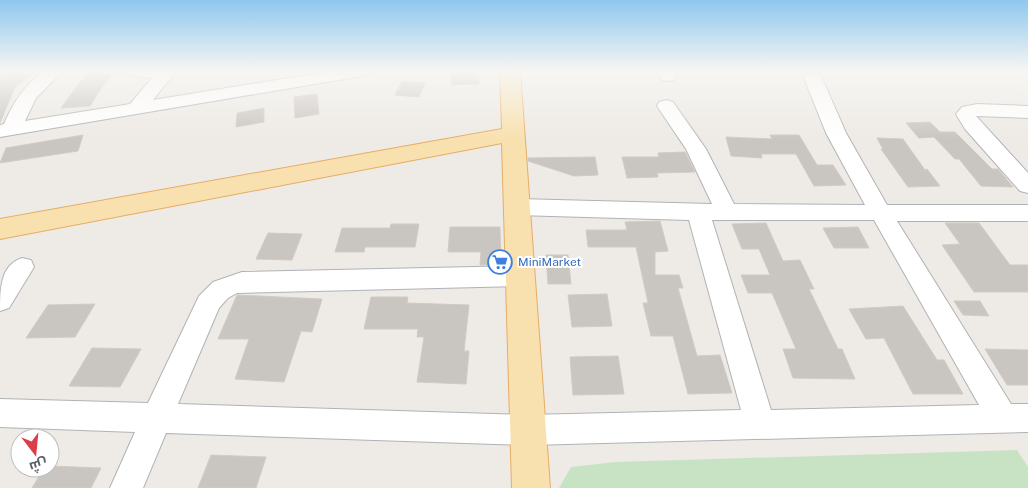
<svg xmlns="http://www.w3.org/2000/svg" width="1028" height="488" viewBox="0 0 1028 488" font-family="'Public Sans',Cairo,sans-serif">
  <rect width="100%" height="100%" fill="#eeeae5"/>
  <!-- green -->
  <polygon fill="#c8e3c3" points="1017,450 1028,467 1028,488 559,488 571,467 616,462"/>
  <!-- building -->
  <g fill="#c9c5c1" stroke="#d2cbc4">
    <polygon points="5,72 32,74 15,87 0,123 0,76"/>
    <polygon points="452,72 479,72 479,84 451,85"/>
    <polygon points="87,73 114,74 104,84 90,106 61,108"/>
    <polygon points="402,81 425,83 419,97 395,95"/>
    <polygon points="317,94 319,114 295,118 294,97"/>
    <polygon points="264,108 264,122 236,127 237,113"/>
    <polygon points="930,122 940,132 955,132 992,169 998,169 1013,187 981,186 959,159 955,159 934,137 919,138 906,123"/>
    <polygon points="83,135 78,151 0,163 6,148"/>
    <polygon points="770,135 799,135 817,165 833,165 846,185 814,186 796,154 761,154 762,158 731,156 726,137 772,139"/>
    <polygon points="877,138 903,139 925,170 927,169 940,186 908,187 881,149 883,149"/>
    <polygon points="685,152 695,172 657,173 658,177 627,178 622,157 659,157 658,153"/>
    <polygon points="595,157 598,175 574,176 528,161 528,158"/>
    <polygon points="660,221 668,251 655,252 655,275 679,275 683,288 678,288 697,356 720,355 732,393 688,394 673,336 651,336 643,303 648,303 636,247 588,247 586,230 627,230 625,222"/>
    <polygon points="766,223 783,261 800,260 814,289 809,289 838,349 842,349 855,379 793,378 783,349 796,349 772,293 748,293 741,275 770,275 759,249 742,249 732,224"/>
    <polygon points="945,223 979,223 1010,265 1028,265 1028,292 974,292 942,245 960,244"/>
    <polygon points="391,224 419,224 415,247 365,247 364,252 335,252 342,228 390,228"/>
    <polygon points="450,227 500,227 501,261 497,265 480,265 481,252 448,252"/>
    <polygon points="858,227 869,248 834,248 823,228"/>
    <polygon points="268,233 302,234 292,260 256,259"/>
    <polygon points="546,255 568,255 571,284 548,284"/>
    <polygon points="607,294 612,326 572,327 568,295"/>
    <polygon points="237,295 322,299 312,332 301,331 284,382 235,379 249,339 218,339"/>
    <polygon points="371,297 408,297 407,303 469,305 464,351 469,351 466,384 417,382 424,337 417,337 418,329 364,329"/>
    <polygon points="954,301 980,301 989,316 963,315"/>
    <polygon points="95,304 75,337 26,338 48,305"/>
    <polygon points="903,306 937,360 944,360 963,394 913,394 884,338 866,339 849,309"/>
    <polygon points="92,348 141,349 120,387 69,386"/>
    <polygon points="985,349 1028,350 1028,385 1007,385"/>
    <polygon points="618,356 624,394 573,395 570,357"/>
    <polygon points="211,455 266,457 256,488 198,488"/>
    <polygon points="50,466 101,468 91,488 32,488 44,468 50,468"/>
  </g>
  <g fill="none" stroke-linecap="round" stroke-linejoin="round">
    <!-- minor casing -->
    <g stroke="#b0b3b6" stroke-width="2">
      <g id="minor">
        <path d="M44,71H63L36,98L25,121L130,104L152,78L126,75L124,71H176L153,100L332,71H371L368,75L362,76L0,137V125L4,124C13,102 25,85 44,71Z"/>
        <polygon points="656,71 673,71 677,76 674,80 668,81 662,80"/>
        <path d="M813,73L819,74L822,78L846,133L887,205H1028V221H897L1011,404H1028V432L528,445L166,433L143,488H110L135,432L0,427V399L148,403L199,296L213,282L242,272L519,266L528,269L531,276L528,283L519,286L237,293L228,298L219,308L178,404L528,415L741,410L689,220L517,215L509,213L506,207L509,201L517,199L712,204L686,149L657,106L659,102L666,100L673,102L706,149L734,204L865,205L826,133L804,78L807,74ZM712,220H874L979,405L771,410Z"/>
        <polygon points="977,104 1028,106 1028,118 976,116 1028,173 1028,193 1020,191 965,129 956,114 962,107"/>
        <path d="M22,258L31,260L34,267L9,308L0,311C0,290 0,265 22,258Z"/>
      </g>
    </g>
    <!-- major casing -->
    <g stroke="#e6ad65" stroke-width="2">
      <polygon id="major" points="500,71 520,71 550,488 512,488 502,143 0,239 0,219 502,129"/>
    </g>
    <!-- minor -->
    <use href="#minor" fill="#fff" fill-rule="evenodd"/>
    <!-- major -->
    <use href="#major" fill="#f9e1af" fill-rule="evenodd"/>
  </g>
  <!-- sky -->
  <linearGradient id="sky" x2="0" y2="1"><stop stop-color="#8fc7ee"/><stop offset="0.51" stop-color="#f7f6f3"/><stop offset="1" stop-color="#f7f6f3" stop-opacity="0"/></linearGradient>
  <rect width="1028" height="139" fill="url(#sky)"/>
  <!-- icons -->
  <defs>
    <g id="supermarket-ring" transform="scale(1.25)"><circle r="9.5" fill="#fff" stroke="#3f7fe0" stroke-width="1.5"/><path d="M-6-5.5h2.5l.6 2H6L4.5 2H-2.5L-4.4-4H-6ZM-1.5 3.2a1.3 1.3 0 1 0 .1 0ZM3 3.2a1.3 1.3 0 1 0 .1 0Z" fill="#3f7fe0"/></g>
  </defs>
  <g fill-rule="evenodd">
    <use href="#supermarket-ring" x="500" y="262"/>
  </g>
  <g text-anchor="middle" dominant-baseline="central" stroke-width="4" stroke-linejoin="round" paint-order="stroke">
    <!-- shop labels -->
    <g font-size="12" fill="#366cbe" stroke="#fff" text-anchor="start">
      <text x="518" y="262">MiniMarket</text>
    </g>
  </g>
  <!-- north arrow -->
  <g transform="translate(35 453) rotate(164)"><circle r="24" fill="#ffffff" stroke="#bec0c1"/>
  <path d="M0-4L9 19L0 12L-9 19Z" fill="#dc3d4a"/>
  <text y="-8" font-size="14" font-weight="bold" text-anchor="middle" fill="#5d6164">ش</text>
  </g>
</svg>
